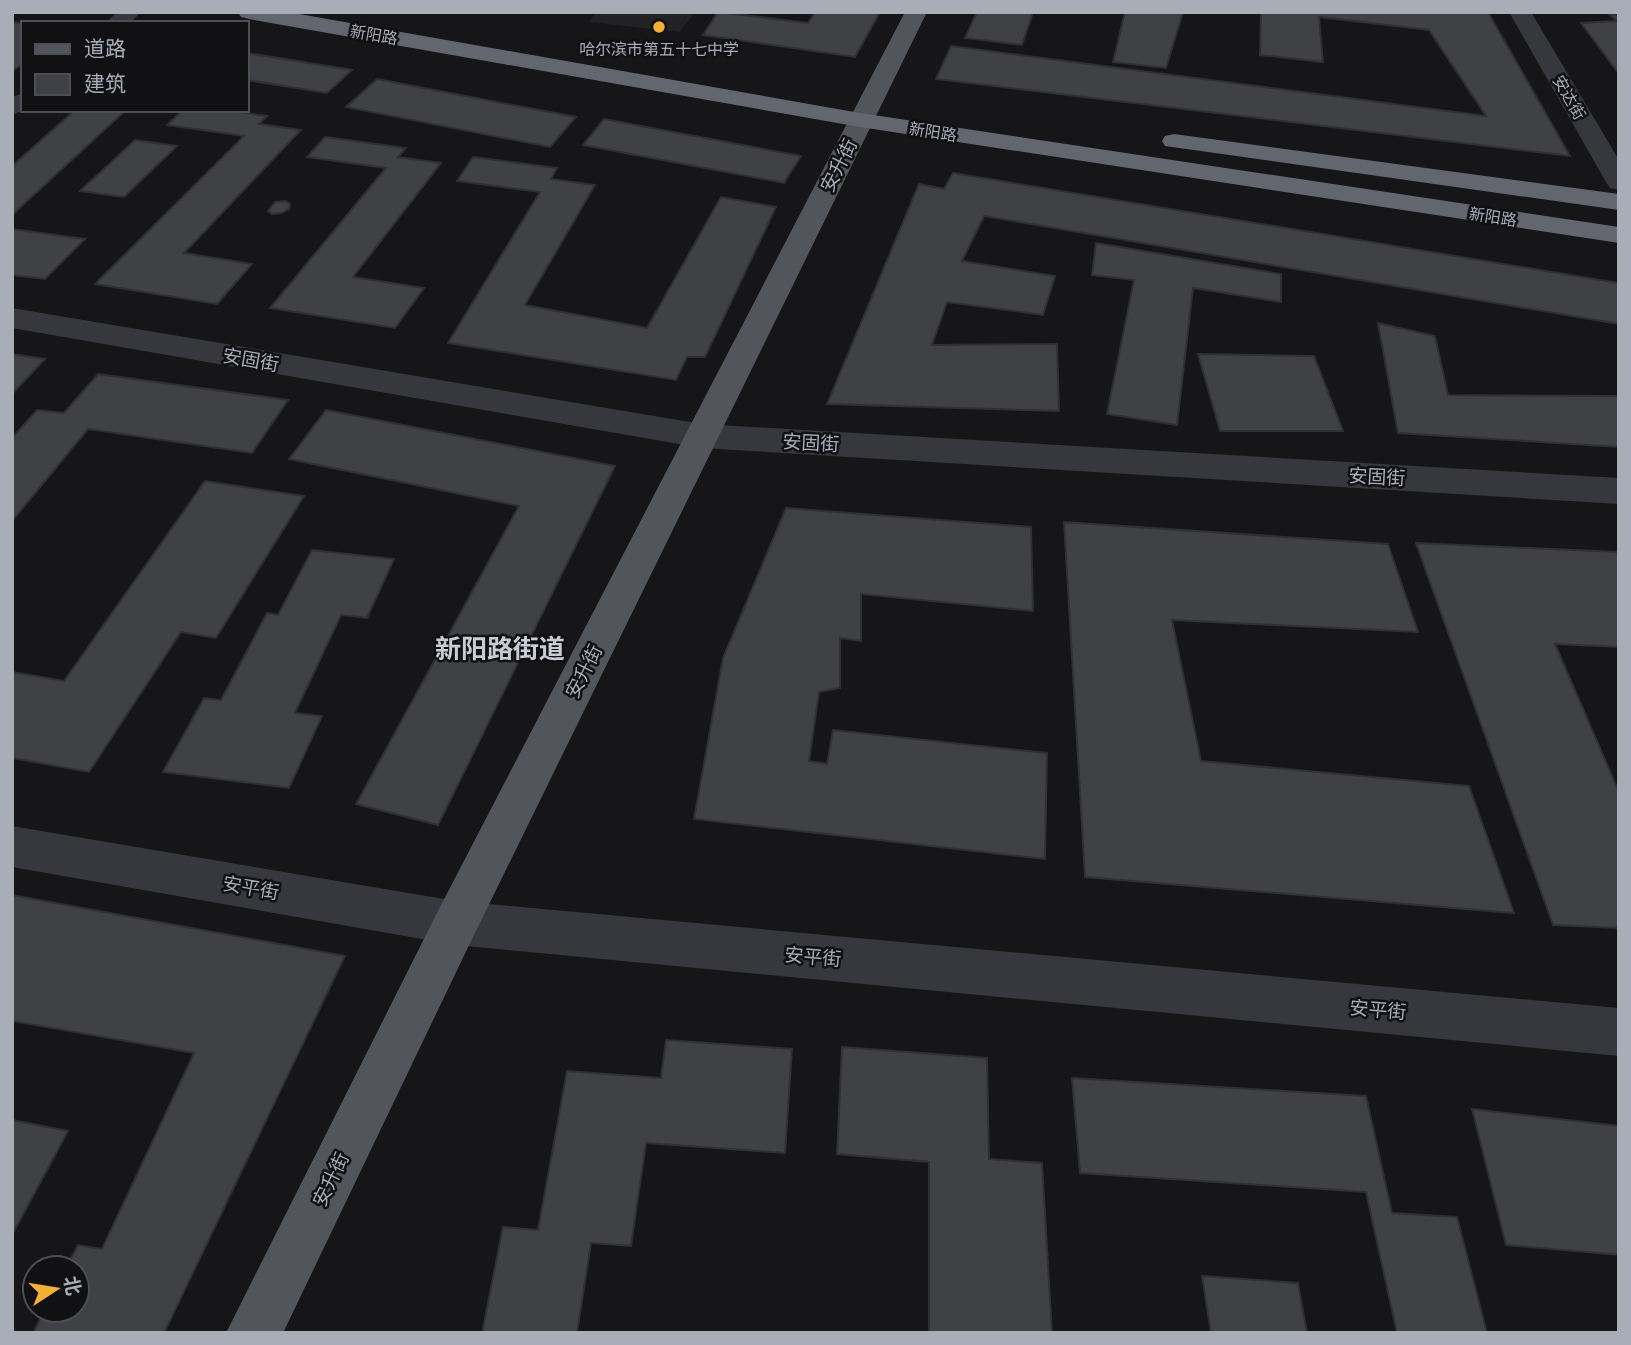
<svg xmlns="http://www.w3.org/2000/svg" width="1631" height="1345" viewBox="0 0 1631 1345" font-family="Lato,'Noto Sans SC',sans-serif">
  <rect width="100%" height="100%" fill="#161618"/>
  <!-- built -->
  <polygon fill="#222225" points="596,12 695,12 680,32 589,22"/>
  <!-- building -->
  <g fill="#404145" stroke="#303034" stroke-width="2">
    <polygon points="718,12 808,23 815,12 880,12 855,57 703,35"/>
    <polygon points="977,12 1033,12 1022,45 965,38"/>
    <polygon points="1125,12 1183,12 1166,68 1113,62"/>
    <polygon points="1261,12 1488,12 1570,156 936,79 951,46 1486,116 1429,30 1319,17 1323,62 1260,55"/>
    <polygon points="1609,14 1619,15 1619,74 1581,23 1617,21"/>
    <polygon points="12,22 23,23 23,64 12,71"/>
    <polygon points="247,53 352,70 327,93 247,80"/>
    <polygon points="377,79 576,117 550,147 346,107"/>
    <polygon points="75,110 126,110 12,215 12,166"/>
    <polygon points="183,110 224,110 267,116 259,124 301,130 184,253 252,264 217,304 95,284 244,136 167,125"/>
    <polygon points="604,119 801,156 784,183 583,145"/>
    <polygon points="325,137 406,148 398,157 441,163 353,277 424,288 395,328 270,308 386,168 307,157"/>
    <polygon points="135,140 177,146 124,197 80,191"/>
    <polygon points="473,157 557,168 551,179 595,185 525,305 647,328 721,197 776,207 705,357 687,357 676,380 448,343 540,192 457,181"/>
    <polygon points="953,173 1619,283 1619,324 984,216 962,261 1055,276 1043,315 947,302 932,345 1057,344 1059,411 827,404 919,184 944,189"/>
    <polygon points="286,201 290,204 289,209 282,213 272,214 268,211 275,202"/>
    <polygon points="12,229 85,239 45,279 12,275"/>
    <polygon points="1096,243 1281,274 1281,302 1193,288 1177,425 1107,414 1134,280 1092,275"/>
    <polygon points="1378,323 1435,336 1448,395 1619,396 1619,447 1398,433"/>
    <polygon points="12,354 45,359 12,394"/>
    <polygon points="1198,354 1314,356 1343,431 1220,431"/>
    <polygon points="98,374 288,400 252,453 88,429 12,521 12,438 37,410 64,413"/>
    <polygon points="326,410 615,466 438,825 356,804 519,506 289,459"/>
    <polygon points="205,481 304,496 216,638 181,632 89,772 12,758 12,672 64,681"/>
    <polygon points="786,508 1031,527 1033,611 861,594 861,641 840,638 840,688 819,692 809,761 827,764 833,730 1047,753 1045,859 694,819 723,658"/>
    <polygon points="1064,522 1388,544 1418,632 1172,620 1201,761 1469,786 1514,913 1085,877"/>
    <polygon points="1416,543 1619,552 1619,647 1555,644 1619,792 1619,928 1553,925"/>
    <polygon points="312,550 394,559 367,618 341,615 295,713 322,716 289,788 163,772 204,698 221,700 267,613 278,615"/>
    <polygon points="12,895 345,956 164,1333 33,1333 45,1310 77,1310 77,1268 66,1268 78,1245 102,1249 194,1053 12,1021"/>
    <polygon points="666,1040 792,1049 785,1153 646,1143 631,1246 591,1243 577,1333 482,1333 503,1227 538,1230 567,1071 661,1078"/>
    <polygon points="842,1047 987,1058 989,1159 1042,1163 1052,1333 929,1333 929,1162 837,1154"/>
    <polygon points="1072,1078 1366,1096 1392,1213 1457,1217 1487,1333 1397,1333 1366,1192 1080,1173"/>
    <polygon points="1472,1109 1619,1126 1619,1255 1506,1245"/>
    <polygon points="12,1120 68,1131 12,1235"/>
    <polygon points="1202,1276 1298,1283 1307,1333 1211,1333"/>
  </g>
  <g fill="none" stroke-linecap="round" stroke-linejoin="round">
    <!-- minor -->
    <g fill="#37383d" fill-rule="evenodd">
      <polygon points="117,12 141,12 130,23 106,23"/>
      <polygon points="1509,12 1531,12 1619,160 1619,190 1610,188 1606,182"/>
      <polygon points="23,93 24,110 12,115 12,97"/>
      <polygon points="12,308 702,424 1619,478 1619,504 702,448 12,328"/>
      <polygon points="12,826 456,901 1619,1008 1619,1056 456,945 12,867"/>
    </g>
    <!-- major -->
    <polygon fill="#53555c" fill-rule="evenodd" points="905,12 927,12 472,939 283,1333 226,1333 440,907"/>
    <!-- highway -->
    <g fill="#63666e" fill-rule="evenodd">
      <polygon points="238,12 288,12 860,113 1619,227 1619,243 860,127 249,19 241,17"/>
      <polygon points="1174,134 1619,194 1619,210 1165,146 1162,141 1165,136"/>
    </g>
  </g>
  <!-- markers -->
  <circle fill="#f2b134" stroke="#111113" stroke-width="2.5" cx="659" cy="27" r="7"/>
  <g text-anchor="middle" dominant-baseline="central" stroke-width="5" stroke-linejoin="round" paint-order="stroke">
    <!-- far-street labels -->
    <g font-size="16" fill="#a8adb8" stroke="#111113">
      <text transform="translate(374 34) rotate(10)">新阳路</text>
      <text transform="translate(1570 97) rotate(60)">安达街</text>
      <text transform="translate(933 131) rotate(9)">新阳路</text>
      <text transform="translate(1493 216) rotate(9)">新阳路</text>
    </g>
    <!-- far-poi labels -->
    <g font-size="16" fill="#a8adb8" stroke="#111113">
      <text x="659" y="48">哈尔滨市第五十七中学</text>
    </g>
    <!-- street labels -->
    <g font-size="19" fill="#a8adb8" stroke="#111113">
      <text transform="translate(838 165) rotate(-63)">安升街</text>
      <text transform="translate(251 359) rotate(10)">安固街</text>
      <text transform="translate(811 442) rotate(3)">安固街</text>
      <text transform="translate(1377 476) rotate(3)">安固街</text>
      <text transform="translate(583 671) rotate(-63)">安升街</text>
      <text transform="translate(251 887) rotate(10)">安平街</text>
      <text transform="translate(813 956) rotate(5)">安平街</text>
      <text transform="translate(1378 1009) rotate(5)">安平街</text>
      <text transform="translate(330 1179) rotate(-64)">安升街</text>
    </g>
    <!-- district labels -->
    <g font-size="26" font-weight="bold" fill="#c9ccd4" stroke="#111113">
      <text x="500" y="648">新阳路街道</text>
    </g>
  </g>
  <!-- border -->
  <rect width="1631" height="1345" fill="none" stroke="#a8adb8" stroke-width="28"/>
  <!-- legend -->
  <rect x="21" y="21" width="228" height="91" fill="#111113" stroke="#4d4f55" stroke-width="2"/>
  <rect x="35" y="44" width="35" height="10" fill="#53555c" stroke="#4d4f55" stroke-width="2"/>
  <text x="84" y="56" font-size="21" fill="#a8adb8">道路</text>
  <rect x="35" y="74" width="35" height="21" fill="#404145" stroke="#4d4f55" stroke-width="2"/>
  <text x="84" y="91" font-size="21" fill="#a8adb8">建筑</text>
  <!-- north arrow -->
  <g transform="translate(56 1289) rotate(78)"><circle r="33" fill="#111113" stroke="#4d4f55" stroke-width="2"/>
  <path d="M0-5L12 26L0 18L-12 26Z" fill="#f2b134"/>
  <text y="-10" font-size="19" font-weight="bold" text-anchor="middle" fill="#a8adb8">北</text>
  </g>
</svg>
